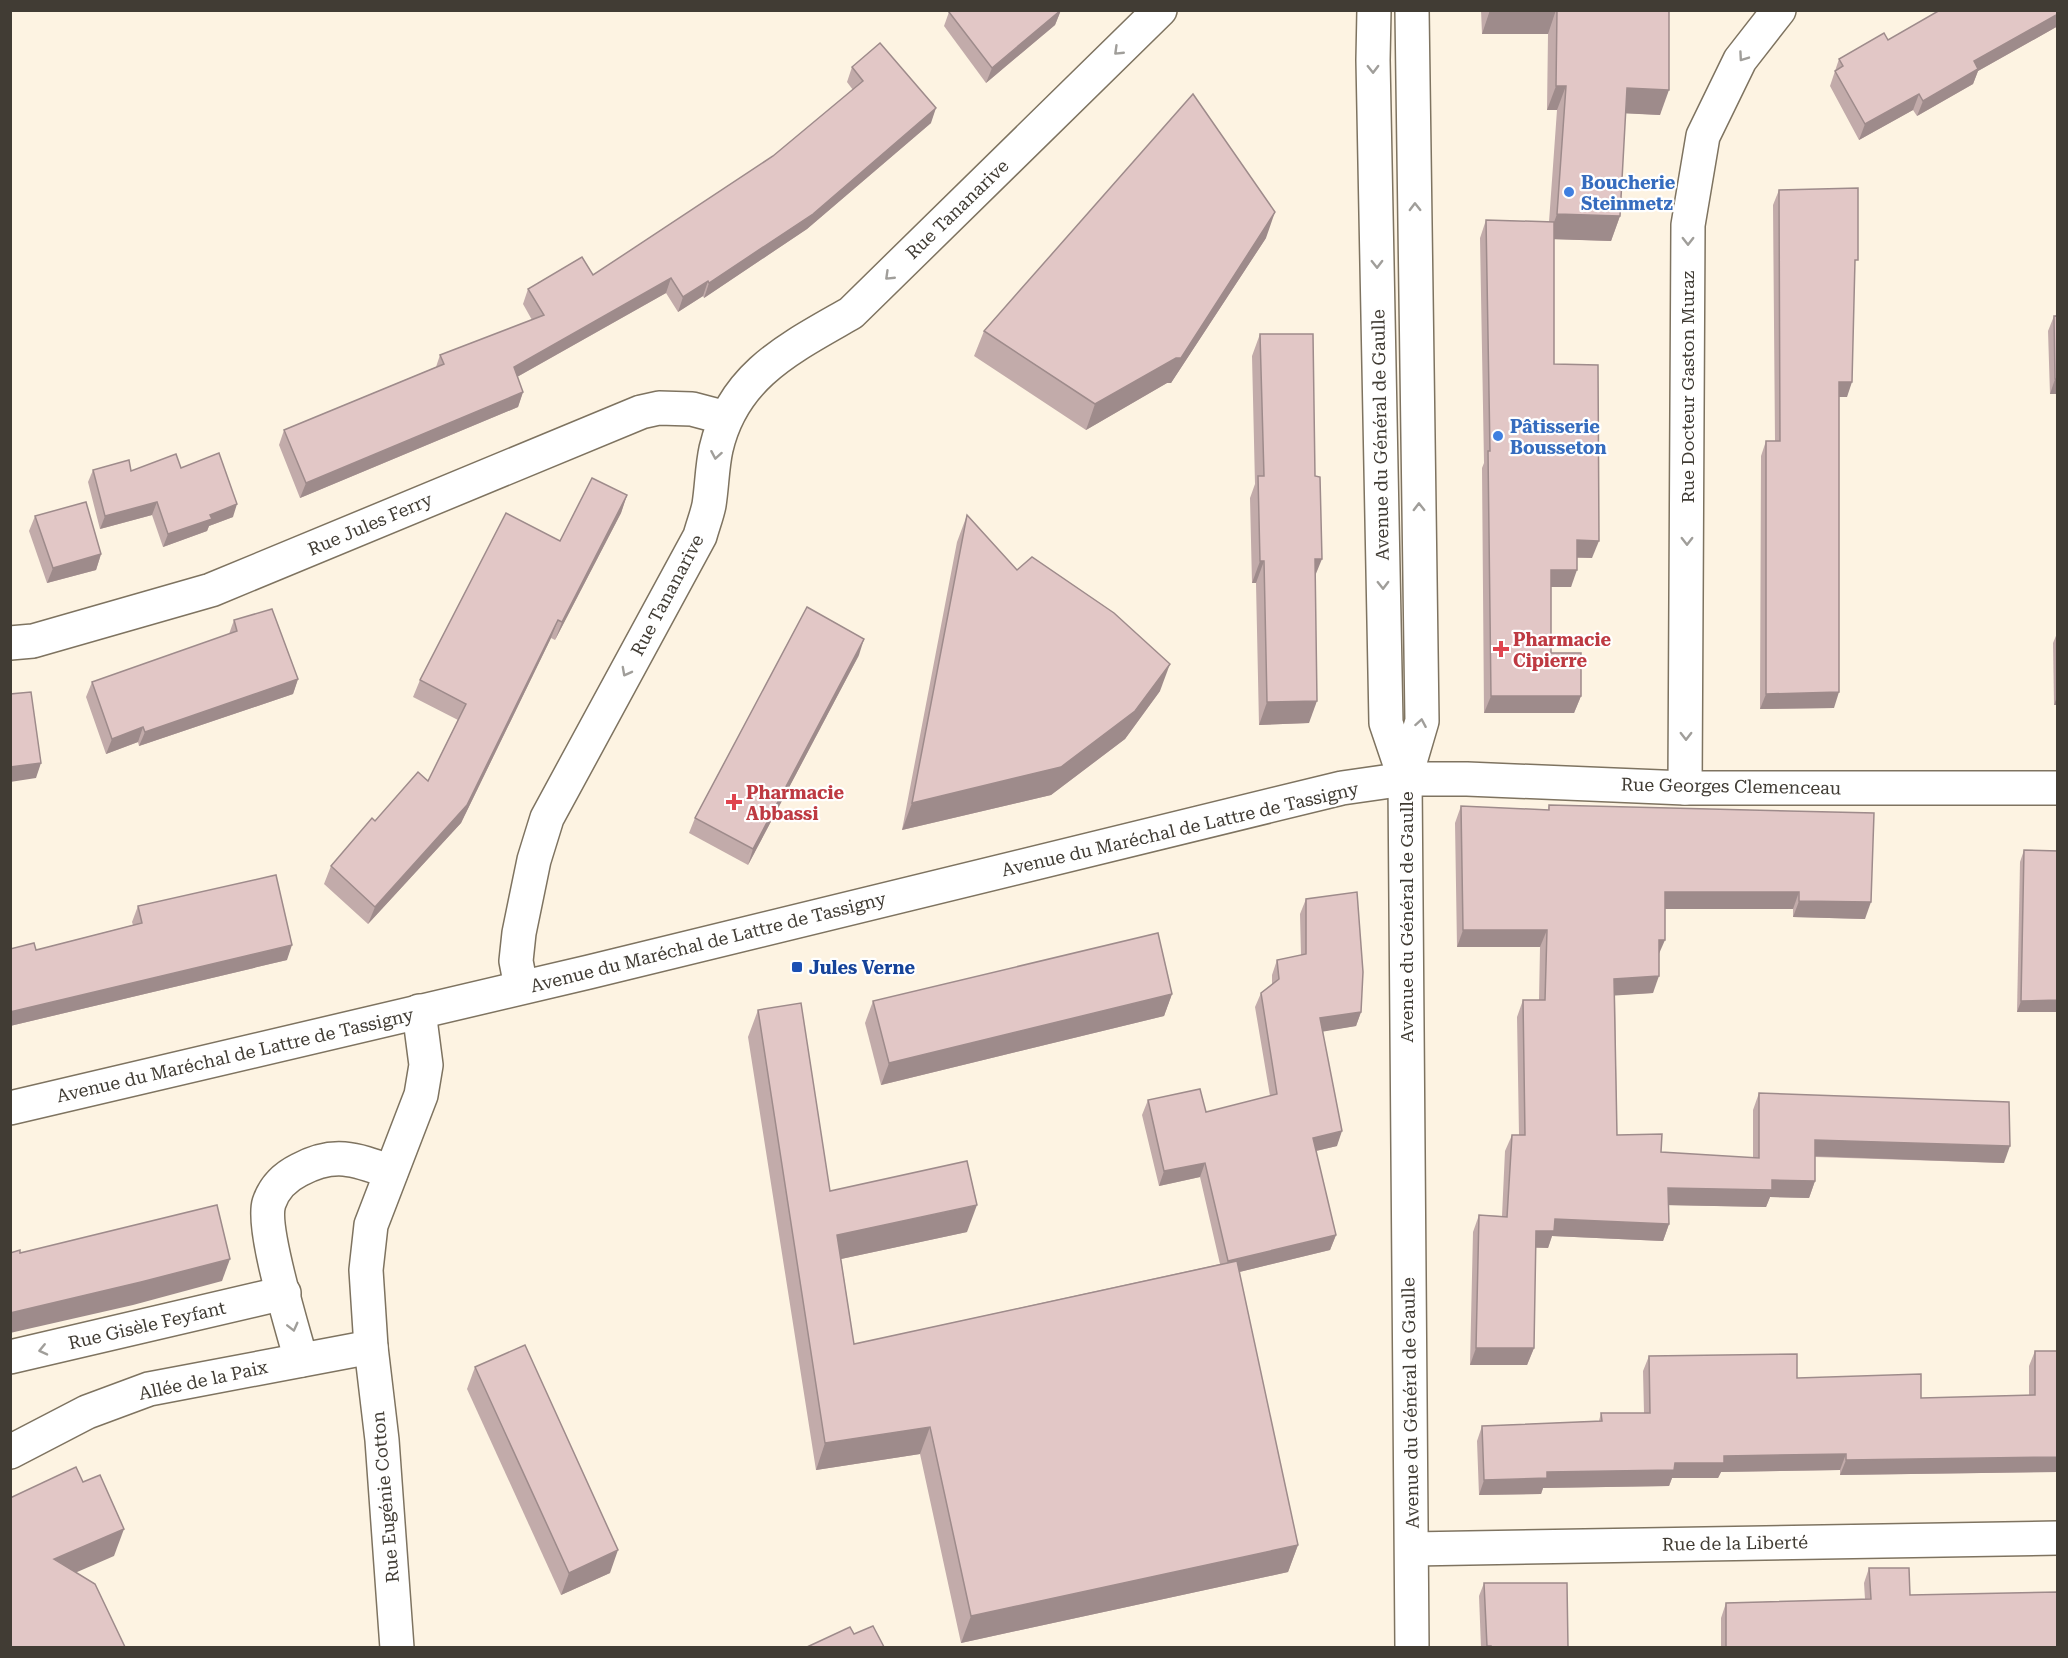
<svg xmlns="http://www.w3.org/2000/svg" width="2068" height="1658" viewBox="0 0 2068 1658" font-family="'Roboto Serif',serif">
  <rect width="100%" height="100%" fill="#fdf3e2"/>
  <g fill="none" stroke-linecap="round" stroke-linejoin="round">
    <!-- minor casing -->
    <g stroke="#7e7360" stroke-width="36">
      <g id="minor">
        <polyline points="10,643 33,641 211,590 641,412 659,408 692,409 726,418"/>
        <polyline points="1685,788 1688,225 1703,136 1740,60 1779,10"/>
        <path d="M521,987L516,961L519,933L534,860L547,818L700,536C703,525 707,515 709,505C712,486 712,467 716,449C733,375 790,348 851,313L1160,10"/>
        <polyline points="10,1108 589,972 1342,788 1405,779 1467,779 1685,788 2058,788"/>
        <polyline points="10,1357 284,1293"/>
        <path d="M301,1360C293,1330 261,1228 269,1203C274,1188 285,1177 299,1170C334,1151 355,1159 391,1172"/>
        <polyline points="10,1452 87,1412 149,1389 371,1347"/>
        <polyline points="1412,1549 2058,1538"/>
        <polyline points="397,1648 382,1440 371,1347 366,1270 371,1225 421,1095 426,1065 419,1011"/>
      </g>
    </g>
    <!-- secondary casing -->
    <g stroke="#7e7360" stroke-width="36">
      <g id="secondary">
        <polyline points="1374,10 1373,60 1386,723 1405,779 1412,1648"/>
        <polyline points="1405,779 1422,721 1412,10"/>
      </g>
    </g>
    <!-- minor -->
    <use href="#minor" stroke="#fff" stroke-width="33"/>
    <!-- secondary -->
    <use href="#secondary" stroke="#fff" stroke-width="33"/>
  </g>
  <!-- wall -->
  <g fill="#c2abaa">
    <polygon points="1061,10 1055,25 986,83 944,26 949,12"/>
    <polygon points="1481,10 1669,10 1660,115 1625,113 1620,216 1611,241 1554,239 1554,364 1592,558 1577,558 1571,587 1551,587 1551,653 1581,696 1574,713 1484,713 1482,468 1484,463 1480,238 1486,220 1549,222 1557,110 1547,110 1548,34 1482,34"/>
    <polygon points="2058,10 2058,26 1978,71 1973,84 1917,116 1913,110 1859,140 1830,86 1839,59 1888,40"/>
    <polygon points="852,67 931,123 807,229 704,298 703,296 678,312 666,293 517,377 523,392 518,407 300,498 279,445 284,430 436,367 440,355 532,320 523,304 528,289 593,275 773,156 853,90 847,82"/>
    <polygon points="1779,190 1855,269 1847,397 1839,397 1834,708 1760,709 1761,456 1766,441 1775,441 1773,205"/>
    <polygon points="1266,238 1171,383 1167,383 1086,430 974,356 984,331"/>
    <polygon points="2054,316 2058,394 2050,394 2048,331"/>
    <polygon points="1260,334 1315,576 1309,723 1259,725 1256,583 1252,583 1250,498 1255,484 1252,356"/>
    <polygon points="181,468 233,517 209,526 207,531 163,547 152,515 100,529 88,482 93,470 131,471"/>
    <polygon points="627,495 621,513 555,640 551,638 461,823 368,924 324,884 331,866 375,821 428,781 458,720 413,697 420,680 560,541"/>
    <polygon points="967,515 1017,570 1160,691 1125,739 1051,795 902,830 957,542"/>
    <polygon points="35,516 101,554 96,570 47,583 29,531"/>
    <polygon points="234,620 298,679 293,694 139,746 138,742 106,754 86,697 92,682 229,634"/>
    <polygon points="2058,631 2058,705 2054,705 2053,643"/>
    <polygon points="859,655 748,865 689,833 695,818"/>
    <polygon points="1549,805 1874,813 1865,919 1793,917 1793,909 1665,909 1653,993 1615,995 1617,1135 1661,1152 1753,1158 1753,1110 1759,1093 2004,1163 1815,1157 1815,1181 1809,1198 1770,1197 1766,1207 1668,1205 1669,1224 1663,1241 1552,1236 1548,1248 1535,1248 1534,1348 1527,1365 1470,1365 1473,1232 1479,1215 1502,1216 1505,1151 1512,1135 1519,1135 1517,1017 1523,1000 1539,1000 1540,947 1457,947 1455,823 1461,806 1548,810"/>
    <polygon points="2024,850 2058,851 2058,1012 2017,1012 2020,862"/>
    <polygon points="1306,899 1361,1012 1356,1026 1323,1031 1337,1146 1316,1151 1336,1235 1330,1250 1239,1272 1298,1545 1288,1572 961,1643 920,1454 816,1470 748,1037 758,1010 830,1191 967,1232 841,1259 854,1344 1220,1264 1200,1177 1159,1186 1142,1115 1148,1100 1206,1112 1270,1096 1255,1007 1261,993 1272,984 1272,975 1277,960 1301,955 1300,914"/>
    <polygon points="138,906 287,960 10,1026 10,949 36,950 133,925 132,922"/>
    <polygon points="1172,994 1164,1016 881,1085 865,1023 873,1001"/>
    <polygon points="2035,1351 2058,1351 2058,1472 1840,1475 1840,1470 1721,1472 1718,1478 1672,1478 1669,1486 1543,1488 1541,1494 1479,1495 1477,1441 1482,1426 1599,1421 1601,1413 1644,1413 1643,1371 1649,1356 1797,1378 1921,1398 2029,1395 2029,1366"/>
    <polygon points="475,1367 610,1573 561,1595 467,1389"/>
    <polygon points="1869,1568 1910,1595 2058,1647 1721,1647 1721,1618 1726,1603 1865,1599 1864,1583"/>
    <polygon points="1484,1583 1568,1647 1481,1647 1479,1596"/>
  </g>
  <!-- shaded-wall -->
  <g fill="#9e8b8b">
    <polygon points="1061,10 1055,25 986,83 992,68"/>
    <polygon points="1490,10 1556,10 1548,34 1482,34"/>
    <polygon points="2058,14 2058,26 1978,71 1973,84 1917,116 1923,101 1974,61"/>
    <polygon points="1556,86 1566,86 1557,110 1547,110"/>
    <polygon points="1627,88 1669,90 1660,115 1618,113"/>
    <polygon points="1919,94 1913,110 1859,140 1865,124"/>
    <polygon points="936,108 931,123 807,229 704,298 709,283"/>
    <polygon points="1275,212 1266,238 1171,383 1167,383 1086,430 1095,404"/>
    <polygon points="1557,214 1620,216 1611,241 1548,239"/>
    <polygon points="671,278 666,293 508,382 514,367"/>
    <polygon points="708,281 703,296 678,312 683,297"/>
    <polygon points="2055,379 2058,379 2058,394 2050,394"/>
    <polygon points="1839,382 1852,382 1847,397 1834,397"/>
    <polygon points="523,392 518,407 300,498 306,483"/>
    <polygon points="627,495 621,513 555,640 562,622"/>
    <polygon points="157,502 152,515 100,529 105,516"/>
    <polygon points="237,504 233,517 209,526 207,531 163,547 168,534 210,515"/>
    <polygon points="1577,540 1599,541 1592,558 1571,557"/>
    <polygon points="101,554 96,570 47,583 53,568"/>
    <polygon points="1315,559 1322,559 1313,581"/>
    <polygon points="1260,561 1264,561 1256,583 1252,583"/>
    <polygon points="1551,570 1577,570 1571,587 1544,587"/>
    <polygon points="558,620 551,638 461,823 368,924 375,907"/>
    <polygon points="864,639 859,655 748,865 753,849"/>
    <polygon points="1170,664 1160,691 1125,739 1051,795 902,830 912,803"/>
    <polygon points="298,679 293,694 139,746 145,732"/>
    <polygon points="1839,692 1834,708 1760,709 1766,694"/>
    <polygon points="2058,694 2058,705 2054,705"/>
    <polygon points="1491,696 1581,696 1574,713 1484,713"/>
    <polygon points="1317,701 1309,723 1259,725 1267,702"/>
    <polygon points="143,727 138,742 106,754 112,739"/>
    <polygon points="41,763 36,778 10,782 10,767"/>
    <polygon points="1665,892 1799,892 1793,909 1659,909"/>
    <polygon points="1799,901 1871,902 1865,919 1793,917"/>
    <polygon points="1463,930 1547,930 1540,947 1457,947"/>
    <polygon points="1659,940 1665,940 1658,956"/>
    <polygon points="292,945 287,960 10,1026 10,1012"/>
    <polygon points="1659,976 1653,993 1608,996 1614,979"/>
    <polygon points="1172,994 1164,1016 881,1085 889,1063"/>
    <polygon points="2058,1000 2058,1012 2017,1012 2021,1001"/>
    <polygon points="1361,1012 1356,1026 1315,1033 1320,1018"/>
    <polygon points="1342,1131 1337,1146 1307,1153 1313,1138"/>
    <polygon points="1815,1140 2010,1146 2004,1163 1809,1156"/>
    <polygon points="1205,1163 1200,1177 1159,1186 1164,1171"/>
    <polygon points="1772,1180 1815,1181 1809,1198 1770,1197 1766,1207 1662,1205 1668,1188"/>
    <polygon points="977,1205 967,1232 827,1262 837,1235"/>
    <polygon points="1555,1219 1669,1224 1663,1241 1552,1236 1548,1248 1530,1247 1536,1231"/>
    <polygon points="1336,1235 1330,1250 1223,1276 1228,1261"/>
    <polygon points="230,1259 222,1281 133,1305 10,1333 10,1313"/>
    <polygon points="1476,1348 1534,1348 1527,1365 1470,1365"/>
    <polygon points="930,1427 920,1454 816,1470 825,1443"/>
    <polygon points="1846,1454 1840,1470 1721,1472 1718,1478 1672,1478 1669,1486 1543,1488 1541,1494 1479,1495 1484,1480 1547,1472 1675,1463 1724,1456"/>
    <polygon points="2058,1457 2058,1472 1840,1475 1846,1460"/>
    <polygon points="124,1529 114,1556 45,1586 54,1559"/>
    <polygon points="1298,1545 1288,1572 961,1643 971,1616"/>
    <polygon points="618,1550 610,1573 561,1595 569,1573"/>
  </g>
  <!-- building -->
  <g fill="#e2c7c6" stroke="#9e8b8b" stroke-width="1.5">
    <polygon points="951,10 1061,10 992,68 949,12"/>
    <polygon points="1557,10 1669,10 1669,90 1627,88 1620,216 1557,214 1566,86 1556,86"/>
    <polygon points="1940,10 2058,10 2058,14 1974,61 1978,69 1923,101 1919,94 1865,124 1835,71 1843,66 1839,59 1884,33 1888,40"/>
    <polygon points="880,43 936,108 813,214 709,283 708,281 683,297 671,278 514,367 523,392 306,483 284,430 444,364 440,355 544,315 528,289 582,257 593,275 773,156 863,81 852,67"/>
    <polygon points="1193,94 1275,212 1181,358 1176,358 1095,404 984,331"/>
    <polygon points="1858,188 1858,260 1855,260 1852,382 1839,382 1839,692 1766,694 1766,441 1780,441 1779,190"/>
    <polygon points="1486,220 1554,222 1554,364 1598,365 1599,541 1577,540 1577,570 1551,570 1551,653 1581,653 1581,696 1491,696 1488,451 1490,451"/>
    <polygon points="2054,316 2058,316 2058,379 2055,379"/>
    <polygon points="1260,334 1313,334 1315,476 1320,477 1322,559 1315,559 1317,701 1267,702 1264,561 1260,561 1258,476 1264,476"/>
    <polygon points="219,453 237,504 210,515 212,519 168,534 157,502 105,516 93,470 129,460 131,471 176,454 181,468"/>
    <polygon points="592,478 627,495 562,622 558,620 467,805 375,907 331,866 372,818 375,821 418,772 428,781 466,704 420,680 506,513 560,541"/>
    <polygon points="86,502 101,554 53,568 35,516"/>
    <polygon points="967,515 1017,570 1032,557 1114,613 1170,664 1135,711 1061,767 912,803"/>
    <polygon points="807,607 864,639 753,849 695,818"/>
    <polygon points="272,609 298,679 145,732 143,727 112,739 92,682 237,631 234,620"/>
    <polygon points="31,692 41,763 10,767 10,694"/>
    <polygon points="1549,805 1874,813 1871,902 1799,901 1799,892 1665,892 1665,940 1659,940 1659,976 1614,979 1617,1135 1662,1134 1661,1152 1759,1158 1759,1093 2009,1102 2010,1146 1815,1140 1815,1181 1772,1180 1772,1190 1668,1188 1669,1224 1555,1219 1554,1231 1536,1231 1534,1348 1476,1348 1479,1215 1507,1217 1512,1135 1525,1135 1523,1000 1545,1000 1547,930 1463,930 1461,806 1549,810"/>
    <polygon points="2024,850 2058,851 2058,1000 2021,1001"/>
    <polygon points="276,875 292,945 10,1012 10,949 34,943 36,950 142,923 138,906"/>
    <polygon points="1357,892 1363,972 1361,1012 1320,1018 1342,1131 1313,1138 1336,1235 1228,1261 1205,1163 1164,1171 1148,1100 1200,1089 1206,1112 1277,1094 1261,993 1279,979 1277,960 1306,954 1306,899"/>
    <polygon points="1158,933 1172,994 889,1063 873,1001"/>
    <polygon points="801,1003 830,1191 967,1161 977,1205 837,1235 854,1344 1237,1261 1298,1545 971,1616 930,1427 825,1443 758,1010"/>
    <polygon points="217,1205 230,1259 141,1282 10,1313 10,1253 20,1250 20,1253"/>
    <polygon points="525,1345 618,1550 569,1573 475,1367"/>
    <polygon points="2035,1351 2058,1351 2058,1457 1846,1460 1846,1454 1724,1456 1724,1463 1675,1463 1674,1470 1547,1472 1547,1478 1484,1480 1482,1426 1602,1421 1601,1413 1650,1413 1649,1356 1797,1354 1797,1378 1921,1374 1921,1398 2035,1395"/>
    <polygon points="76,1467 83,1482 100,1475 124,1529 54,1559 95,1584 125,1647 10,1647 10,1498"/>
    <polygon points="1869,1568 1909,1568 1910,1595 2058,1592 2058,1647 1726,1647 1726,1603 1871,1599"/>
    <polygon points="1484,1583 1567,1583 1568,1647 1491,1647 1491,1646 1487,1646"/>
    <polygon points="873,1626 884,1647 807,1647 850,1627 854,1634"/>
  </g>
  <!-- one-way arrows -->
  <defs><path id="oneway-chevron" d="M-2-3.5L2.5 0L-2 3.5" fill="none" stroke-width="1.6" stroke-linecap="round" stroke-linejoin="round" transform="scale(1.5)"/></defs>
  <g stroke="#a09e9a">
    <use href="#oneway-chevron" transform="translate(1118 51) rotate(136)"/>
    <use href="#oneway-chevron" transform="translate(1743 57) rotate(125)"/>
    <use href="#oneway-chevron" transform="translate(1373 69) rotate(89)"/>
    <use href="#oneway-chevron" transform="translate(1415 207) rotate(-91)"/>
    <use href="#oneway-chevron" transform="translate(1688 241) rotate(90)"/>
    <use href="#oneway-chevron" transform="translate(1377 264) rotate(89)"/>
    <use href="#oneway-chevron" transform="translate(889 276) rotate(136)"/>
    <use href="#oneway-chevron" transform="translate(716 455) rotate(100)"/>
    <use href="#oneway-chevron" transform="translate(1419 507) rotate(-91)"/>
    <use href="#oneway-chevron" transform="translate(1687 541) rotate(90)"/>
    <use href="#oneway-chevron" transform="translate(1383 585) rotate(89)"/>
    <use href="#oneway-chevron" transform="translate(626 672) rotate(118)"/>
    <use href="#oneway-chevron" transform="translate(1421 723) rotate(-80)"/>
    <use href="#oneway-chevron" transform="translate(1686 736) rotate(90)"/>
    <use href="#oneway-chevron" transform="translate(293 1327) rotate(76)"/>
    <use href="#oneway-chevron" transform="translate(43 1350) rotate(167)"/>
  </g>
  <!-- markers -->
  <g fill="#3f7fe0" stroke="#fff" stroke-width="2">
    <circle cx="1569" cy="192" r="6"/>
    <circle cx="1498" cy="436" r="6"/>
  </g>
  <g fill="#e0444e" stroke="#fff" stroke-width="2">
    <path d="M1498 640h6v6h6v6h-6v6h-6v-6h-6v-6h6z"/>
    <path d="M731 793h6v6h6v6h-6v6h-6v-6h-6v-6h6z"/>
  </g>
  <rect fill="#1a4fb4" stroke="#fff" stroke-width="2" x="791" y="961" width="12" height="12" rx="3"/>
  <g text-anchor="middle" dominant-baseline="central" stroke-width="4.5" stroke-linejoin="round" paint-order="stroke">
    <!-- shop labels -->
    <g font-size="18" font-weight="bold" fill="#366cbe" stroke="#fff" text-anchor="start">
      <text x="1581" y="182">Boucherie<tspan x="1581" dy="21">Steinmetz</tspan></text>
      <text x="1510" y="426">Pâtisserie<tspan x="1510" dy="21">Bousseton</tspan></text>
    </g>
    <!-- street labels -->
    <g font-size="18" fill="#413c34" stroke="#fff">
      <text transform="translate(957 209) rotate(-44)">Rue Tananarive</text>
      <text transform="translate(1687 387) rotate(-90)">Rue Docteur Gaston Muraz</text>
      <text transform="translate(1380 435) rotate(-91)">Avenue du Général de Gaulle</text>
      <text transform="translate(370 524) rotate(-23)">Rue Jules Ferry</text>
      <text transform="translate(667 595) rotate(-62)">Rue Tananarive</text>
      <text transform="translate(1731 786) rotate(1)">Rue Georges Clemenceau</text>
      <text transform="translate(1180 829) rotate(-13)">Avenue du Maréchal de Lattre de Tassigny</text>
      <text transform="translate(1406 917) rotate(-90)">Avenue du Général de Gaulle</text>
      <text transform="translate(708 942) rotate(-14)">Avenue du Maréchal de Lattre de Tassigny</text>
      <text transform="translate(235 1055) rotate(-13)">Avenue du Maréchal de Lattre de Tassigny</text>
      <text transform="translate(147 1325) rotate(-13)">Rue Gisèle Feyfant</text>
      <text transform="translate(203 1380) rotate(-12)">Allée de la Paix</text>
      <text transform="translate(1410 1403) rotate(-91)">Avenue du Général de Gaulle</text>
      <text transform="translate(385 1497) rotate(-95)">Rue Eugénie Cotton</text>
      <text transform="translate(1735 1543) rotate(-1)">Rue de la Liberté</text>
    </g>
    <!-- health labels -->
    <g font-size="18" font-weight="bold" fill="#be3a42" stroke="#fff" text-anchor="start">
      <text x="1513" y="639">Pharmacie<tspan x="1513" dy="21">Cipierre</tspan></text>
      <text x="746" y="792">Pharmacie<tspan x="746" dy="21">Abbassi</tspan></text>
    </g>
    <!-- transit labels -->
    <g font-size="18" font-weight="bold" fill="#164399" stroke="#fff" text-anchor="start">
      <text x="809" y="967">Jules Verne</text>
    </g>
  </g>
  <!-- border -->
  <rect width="2068" height="1658" fill="none" stroke="#413c34" stroke-width="24"/>
</svg>
